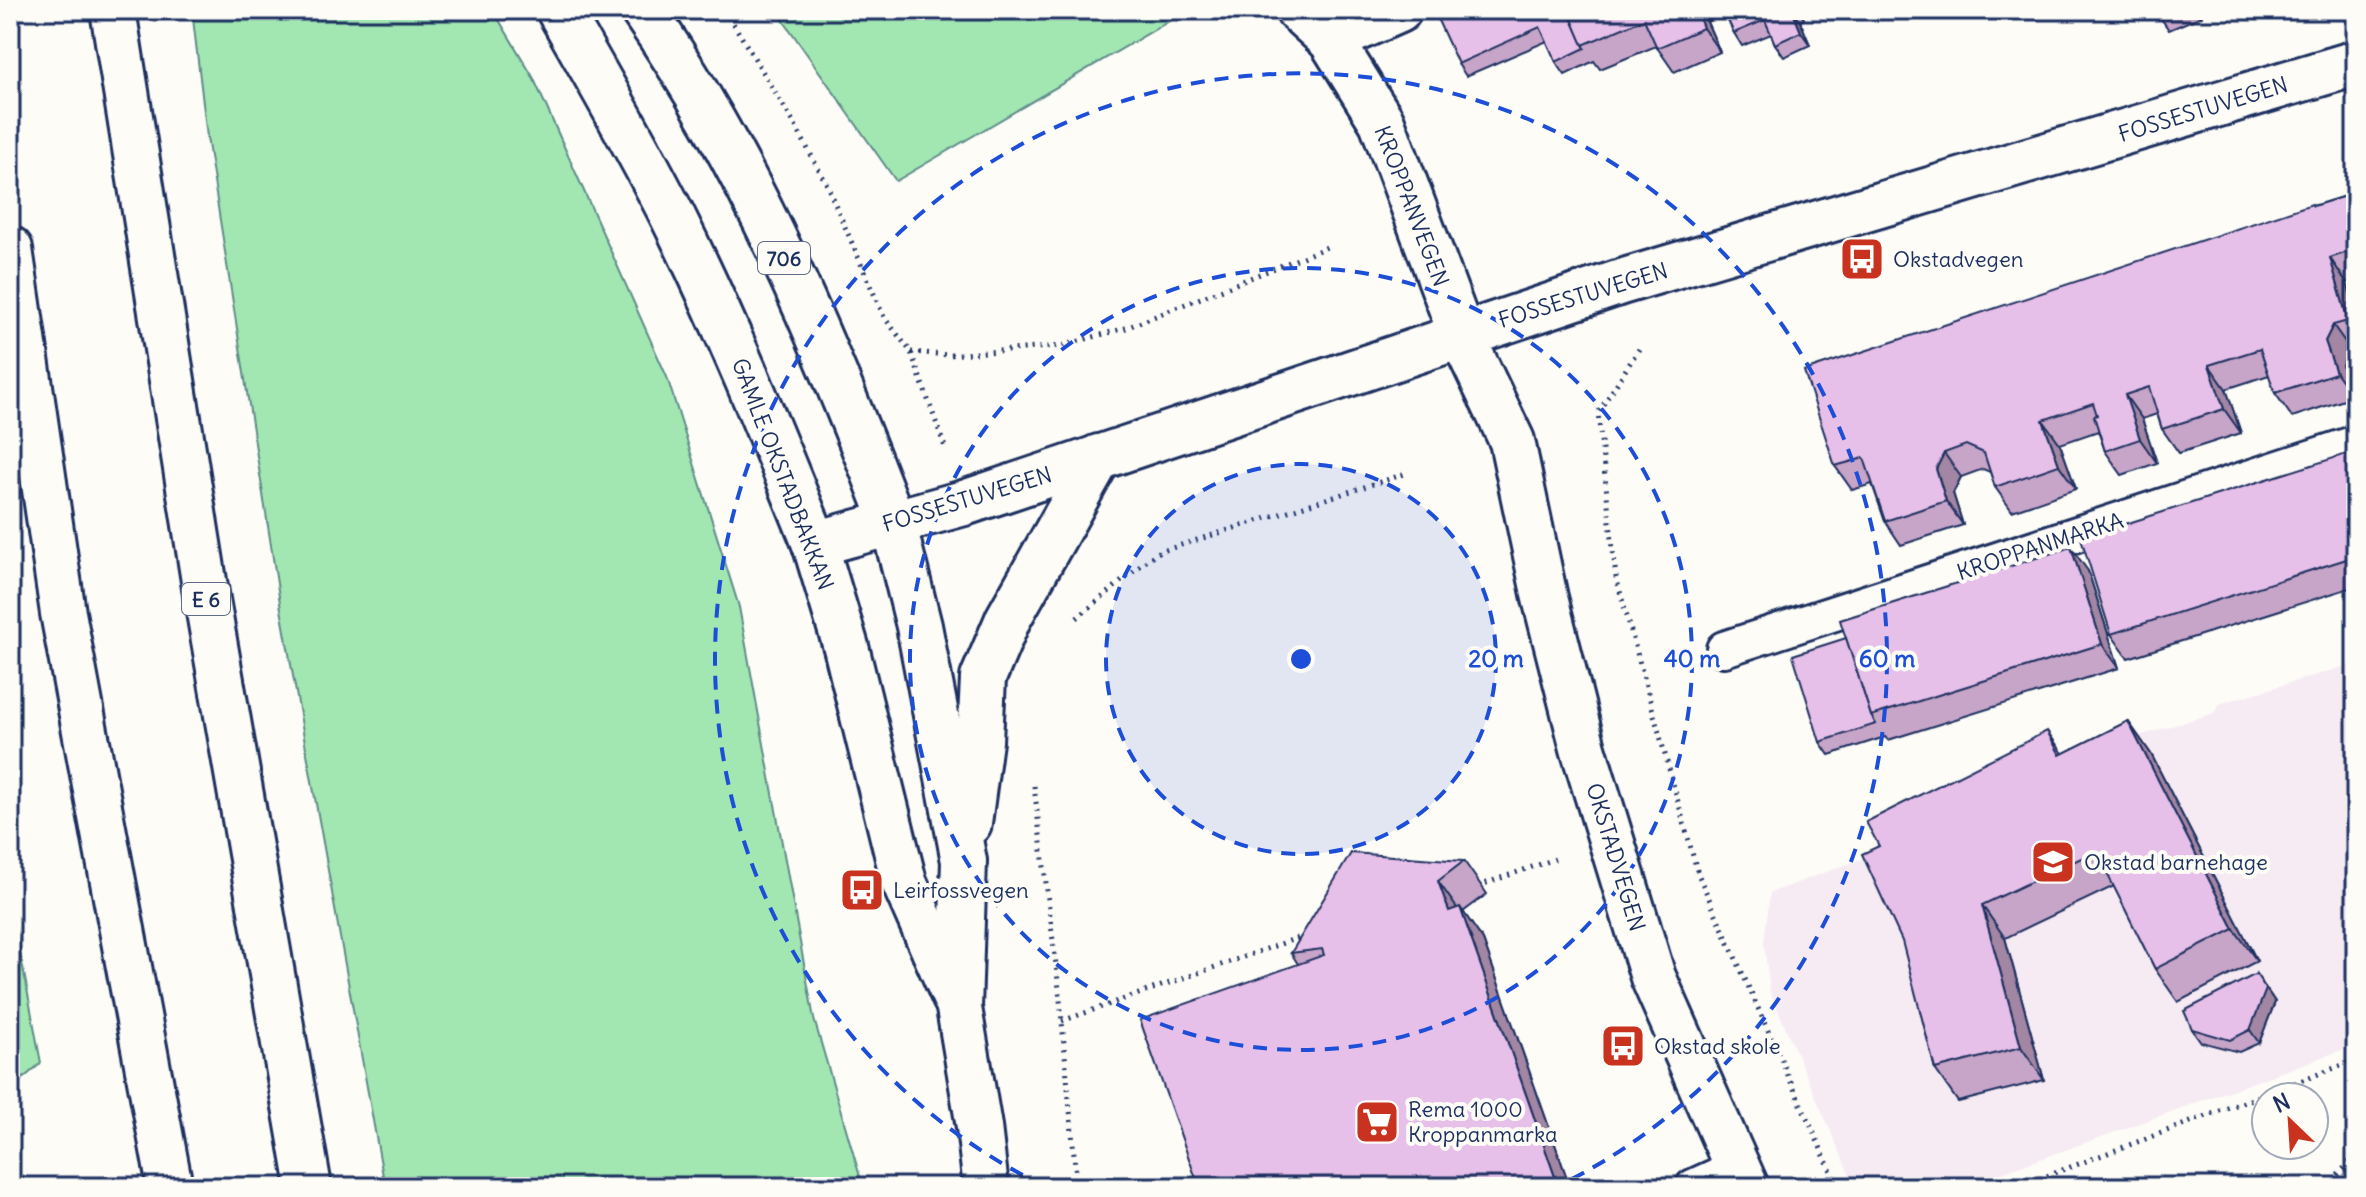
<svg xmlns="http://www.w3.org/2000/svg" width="2366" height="1197" viewBox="0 0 2366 1197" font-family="Delius,sans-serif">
  <rect width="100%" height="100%" fill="#fdfcf7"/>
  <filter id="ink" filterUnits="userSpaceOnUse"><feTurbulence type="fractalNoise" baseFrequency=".0125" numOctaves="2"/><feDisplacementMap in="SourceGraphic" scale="16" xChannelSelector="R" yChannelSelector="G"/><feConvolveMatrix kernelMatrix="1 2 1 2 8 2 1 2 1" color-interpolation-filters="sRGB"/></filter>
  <g filter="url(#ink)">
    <!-- built -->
    <polygon fill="#f6eaf3" points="2356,663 2356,917 2354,925 2356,930 2356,1045 1963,1187 1855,1187 1770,992 1764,943 1770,893 1867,857 1909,804 2016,774 2214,713 2219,704"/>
    <!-- green -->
    <g fill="#a2e7b2" stroke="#5e8b88" stroke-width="2">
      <polygon points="192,10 493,10 533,77 667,377 739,607 814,1019 863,1187 385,1187 281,609 207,137"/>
      <polygon points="776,10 1188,10 896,181"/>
      <polygon points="10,899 41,1063 20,1081 10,1077"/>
    </g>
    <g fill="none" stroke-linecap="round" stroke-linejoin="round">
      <!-- service casing -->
      <g stroke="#1b2f5e" stroke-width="40">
        <g id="service">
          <polyline points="1724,649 2356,443"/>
          <polyline points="1693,1187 1737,1167"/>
        </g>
      </g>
      <!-- minor casing -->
      <g stroke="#1b2f5e" stroke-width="50">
        <g id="minor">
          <polyline points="1298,10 1331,40 1382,122 1461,334"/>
          <polyline points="1331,40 1399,10"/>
        </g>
      </g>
      <!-- tertiary casing -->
      <g stroke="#1b2f5e" stroke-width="50">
        <g id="tertiary">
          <polyline points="1461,334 1512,441 1545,598 1583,748 1653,977 1746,1187"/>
          <polyline points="815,544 964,503 1621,282 2356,63"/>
        </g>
      </g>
      <!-- secondary casing -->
      <g stroke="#1b2f5e" stroke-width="50">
        <g id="secondary">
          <polyline points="893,522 919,626 964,861 959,1008 979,1127 986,1187"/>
          <polyline points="815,544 846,647 904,882 955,998"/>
          <polyline points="969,823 980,741 983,678 1008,619 1099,457"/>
        </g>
      </g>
      <!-- trunk casing -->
      <g stroke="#1b2f5e" stroke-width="50">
        <g id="trunk">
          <polyline points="113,10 207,600 309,1187"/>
          <path d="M559,10C597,77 636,144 671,213C725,321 770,432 815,544"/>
          <path d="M643,10C752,167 825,344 893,522"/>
          <polyline points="10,249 63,613 170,1187"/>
        </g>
      </g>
      <!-- path -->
      <g stroke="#1b2f5e" stroke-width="5" stroke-dasharray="2 6" stroke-linecap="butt">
        <polyline points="725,10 794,123 826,183 884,317 911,352 946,450"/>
        <polyline points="1639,349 1598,413 1616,577 1698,874 1838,1187"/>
        <polyline points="911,352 949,355 1061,346 1126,328 1327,247"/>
        <polyline points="1077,618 1156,553 1408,473"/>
        <polyline points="1034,786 1059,989 1077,1187"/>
        <polyline points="1478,886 1555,859"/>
        <polyline points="1062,1021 1306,935"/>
        <polyline points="2017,1187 2356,1060"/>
        <polyline points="2327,1187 2356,1155"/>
      </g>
      <!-- service -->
      <use href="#service" stroke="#fdfcf7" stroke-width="34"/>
      <!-- minor -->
      <use href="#minor" stroke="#fdfcf7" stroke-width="44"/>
      <!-- tertiary -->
      <use href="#tertiary" stroke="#fdfcf7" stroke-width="44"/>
      <!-- secondary -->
      <use href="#secondary" stroke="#fdfcf7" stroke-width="44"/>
      <!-- trunk -->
      <use href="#trunk" stroke="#fdfcf7" stroke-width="44"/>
    </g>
    <!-- wall -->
    <g fill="#c7a5c8" stroke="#1b2f5e" stroke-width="2">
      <polygon points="1444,10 1711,10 1714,18 1707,22 1720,52 1674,72 1656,46 1600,69 1594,61 1565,75 1556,62 1547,41 1466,76 1458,64"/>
      <polygon points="1723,10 1800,10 1804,19 1800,21 1810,45 1784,57 1775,44 1771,34 1742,46 1734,33"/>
      <polygon points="2157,10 2200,10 2202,16 2169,30 2160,17"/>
      <polygon points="2356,182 2356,279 2347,283 2356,314 2356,348 2350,349 2342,365 2353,397 2292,417 2275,393 2269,375 2226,389 2241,433 2179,453 2162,429 2157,414 2142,419 2157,463 2122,475 2105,451 2098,431 2060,444 2076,489 2012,511 1995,487 1990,472 1983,469 1961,477 1953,493 1963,525 1901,545 1885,521 1872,484 1852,490 1835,466 2313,206 2355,193"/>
      <polygon points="2356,451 2356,586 2128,658 2111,634"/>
      <polygon points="2088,571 2119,668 1888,740 1885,737 1829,755 1820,742 1846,638"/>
      <polygon points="2128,721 2151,754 2257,961 2178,1002 2155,969 2114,886 2005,938 2044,1080 1958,1102 1935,1069 1879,846"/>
      <polygon points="1464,861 1487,894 1463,912 1483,940 1570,1187 1199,1187 1298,964 1291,953"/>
      <polygon points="2265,987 2275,1002 2259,1043 2239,1052 2201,1042 2192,1029"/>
    </g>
    <!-- shaded-wall -->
    <g fill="#a286a3" stroke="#1b2f5e" stroke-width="2">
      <polygon points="1696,10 1699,10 1707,22 1720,52 1703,28"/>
      <polygon points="1792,10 1800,21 1810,45 1801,32"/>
      <polygon points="2330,258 2347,283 2356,314 2356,331 2348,321"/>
      <polygon points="2333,325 2350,349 2342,365 2353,397 2336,373 2325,341"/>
      <polygon points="2209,365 2226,389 2241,433 2224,409"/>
      <polygon points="2125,395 2142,419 2157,463 2140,439"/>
      <polygon points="2043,420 2060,444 2076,489 2059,465"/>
      <polygon points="1944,453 1961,477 1953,493 1963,525 1946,501 1936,469"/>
      <polygon points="2071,547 2088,571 2119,668 2102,644"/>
      <polygon points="2128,721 2151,754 2257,961 2234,929"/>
      <polygon points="2047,731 2070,763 2060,755"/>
      <polygon points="1438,881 1461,914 1449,911"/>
      <polygon points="1982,905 2005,938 2044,1080 2021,1047"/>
      <polygon points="1460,907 1483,940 1570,1187 1562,1187 1555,1177"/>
      <polygon points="2256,974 2275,1002 2259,1043 2250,1030"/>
    </g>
    <!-- building -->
    <g fill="#e7c0e9" stroke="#1b2f5e" stroke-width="2">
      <polygon points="1444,10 1568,10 1585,48 1556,62 1540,27 1458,64 1435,14"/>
      <polygon points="1568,10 1696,10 1703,28 1657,48 1644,19 1583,45"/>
      <polygon points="1723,10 1792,10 1801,32 1775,44 1765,20 1734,33"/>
      <polygon points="2157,10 2177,10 2160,17"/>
      <polygon points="2356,182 2356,249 2330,258 2348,321 2333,325 2325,341 2336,373 2275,393 2260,349 2209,365 2224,409 2162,429 2149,387 2125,395 2140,439 2105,451 2094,416 2097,415 2093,403 2043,420 2059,465 1995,487 1984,453 1966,445 1944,453 1936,469 1946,501 1885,521 1864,458 1835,466 1804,371 2312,204 2313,206 2355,193 2352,183"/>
      <polygon points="2356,451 2356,556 2111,634 2081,538"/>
      <polygon points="2071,547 2102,644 1871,716 1840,620"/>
      <polygon points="1846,638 1871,716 1876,724 1820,742 1793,655"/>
      <polygon points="2128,721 2234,929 2155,969 2096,851 1982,905 2021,1047 1935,1069 1902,941 1862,854 1879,846 1866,822 2047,731 2060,755"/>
      <polygon points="1351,853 1464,861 1438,881 1449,911 1460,907 1555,1177 1528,1187 1199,1187 1140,1020 1324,955 1322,949 1291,953"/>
      <polygon points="2256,974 2266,989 2250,1030 2230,1040 2192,1029 2184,1011"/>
    </g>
  </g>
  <!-- distance rings -->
  <circle cx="1301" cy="659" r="195" fill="#1d4ed8" fill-opacity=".12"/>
  <g fill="none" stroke="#1d4ed8" stroke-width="4" stroke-dasharray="14 10">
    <circle cx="1301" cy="659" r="195"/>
    <circle cx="1301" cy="659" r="391"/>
    <path d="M1044 1186A586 586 0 1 1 1558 1186"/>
  </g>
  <!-- icons -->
  <defs>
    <g id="bus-square" transform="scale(2.3)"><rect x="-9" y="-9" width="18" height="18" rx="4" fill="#c8321e" stroke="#fdfcf7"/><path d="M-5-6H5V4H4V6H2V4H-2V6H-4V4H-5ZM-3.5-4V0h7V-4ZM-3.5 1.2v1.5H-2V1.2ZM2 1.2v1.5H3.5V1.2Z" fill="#fff"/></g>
    <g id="school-square" transform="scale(2.3)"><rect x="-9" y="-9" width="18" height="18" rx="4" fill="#c8321e" stroke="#fdfcf7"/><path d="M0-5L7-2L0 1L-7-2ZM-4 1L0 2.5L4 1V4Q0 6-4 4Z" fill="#fff"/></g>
    <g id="supermarket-square" transform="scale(2.3)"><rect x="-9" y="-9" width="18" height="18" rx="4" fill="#c8321e" stroke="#fdfcf7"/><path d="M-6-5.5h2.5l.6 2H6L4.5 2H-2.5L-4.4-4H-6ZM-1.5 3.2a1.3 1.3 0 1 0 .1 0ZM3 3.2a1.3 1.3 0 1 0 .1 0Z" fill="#fff"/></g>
  </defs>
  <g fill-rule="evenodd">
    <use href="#bus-square" x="1862" y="259"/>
    <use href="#school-square" x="2053" y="862"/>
    <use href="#bus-square" x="862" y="890"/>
    <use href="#bus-square" x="1623" y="1046"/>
    <use href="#supermarket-square" x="1377" y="1122"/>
  </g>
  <g text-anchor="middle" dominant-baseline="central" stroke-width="8" stroke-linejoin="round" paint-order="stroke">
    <!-- shield labels -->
    <g fill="#fdfcf7" stroke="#5f6c8c" stroke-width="2">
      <rect x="758" y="242" width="52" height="32" rx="6"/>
      <rect x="182" y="583" width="48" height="32" rx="6"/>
    </g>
    <g font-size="20" font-weight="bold" fill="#1b2f5e">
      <text x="784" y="258">706</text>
      <text x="206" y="599">E 6</text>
    </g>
    <!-- street labels -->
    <g font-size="22" fill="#1b2f5e" stroke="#fdfcf7">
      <text transform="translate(2203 109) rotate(-17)">FOSSESTUVEGEN</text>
      <text transform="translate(1412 206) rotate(69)">KROPPANVEGEN</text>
      <text transform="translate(1583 295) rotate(-17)">FOSSESTUVEGEN</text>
      <text transform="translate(783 474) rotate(69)">GAMLE OKSTADBAKKAN</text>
      <text transform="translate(967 499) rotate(-17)">FOSSESTUVEGEN</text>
      <text transform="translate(2040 546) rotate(-18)">KROPPANMARKA</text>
      <text transform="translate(1616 857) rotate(73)">OKSTADVEGEN</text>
    </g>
    <!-- poi labels -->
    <g font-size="22" fill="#1b2f5e" stroke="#fdfcf7" text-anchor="start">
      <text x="1893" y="259">Okstadvegen</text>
      <text x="2084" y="862">Okstad barnehage</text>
      <text x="893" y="890">Leirfossvegen</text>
      <text x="1654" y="1046">Okstad skole</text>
      <text x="1408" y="1109">Rema 1000<tspan x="1408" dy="25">Kroppanmarka</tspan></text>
    </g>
  </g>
  <circle cx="1301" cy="659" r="12" fill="#1d4ed8" stroke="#fdfcf7" stroke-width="4"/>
  <g font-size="24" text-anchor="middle" font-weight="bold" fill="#1d4ed8" stroke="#fdfcf7" stroke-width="8" stroke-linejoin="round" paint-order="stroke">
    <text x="1496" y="667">20 m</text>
    <text x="1692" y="667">40 m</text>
    <text x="1887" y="667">60 m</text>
  </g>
  <!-- margin -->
  <rect width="2366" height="1197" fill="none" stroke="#fdfcf7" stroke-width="40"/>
  <rect x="20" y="20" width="2326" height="1157" fill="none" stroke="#1b2f5e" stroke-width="3" filter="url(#ink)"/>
  <!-- north arrow -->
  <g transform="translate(2290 1121) rotate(335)"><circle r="38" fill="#fdfcf7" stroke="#a3aaba" stroke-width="2"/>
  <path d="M0-6L14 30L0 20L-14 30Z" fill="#c8321e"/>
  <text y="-12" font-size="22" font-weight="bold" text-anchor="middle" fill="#1b2f5e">N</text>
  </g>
</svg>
